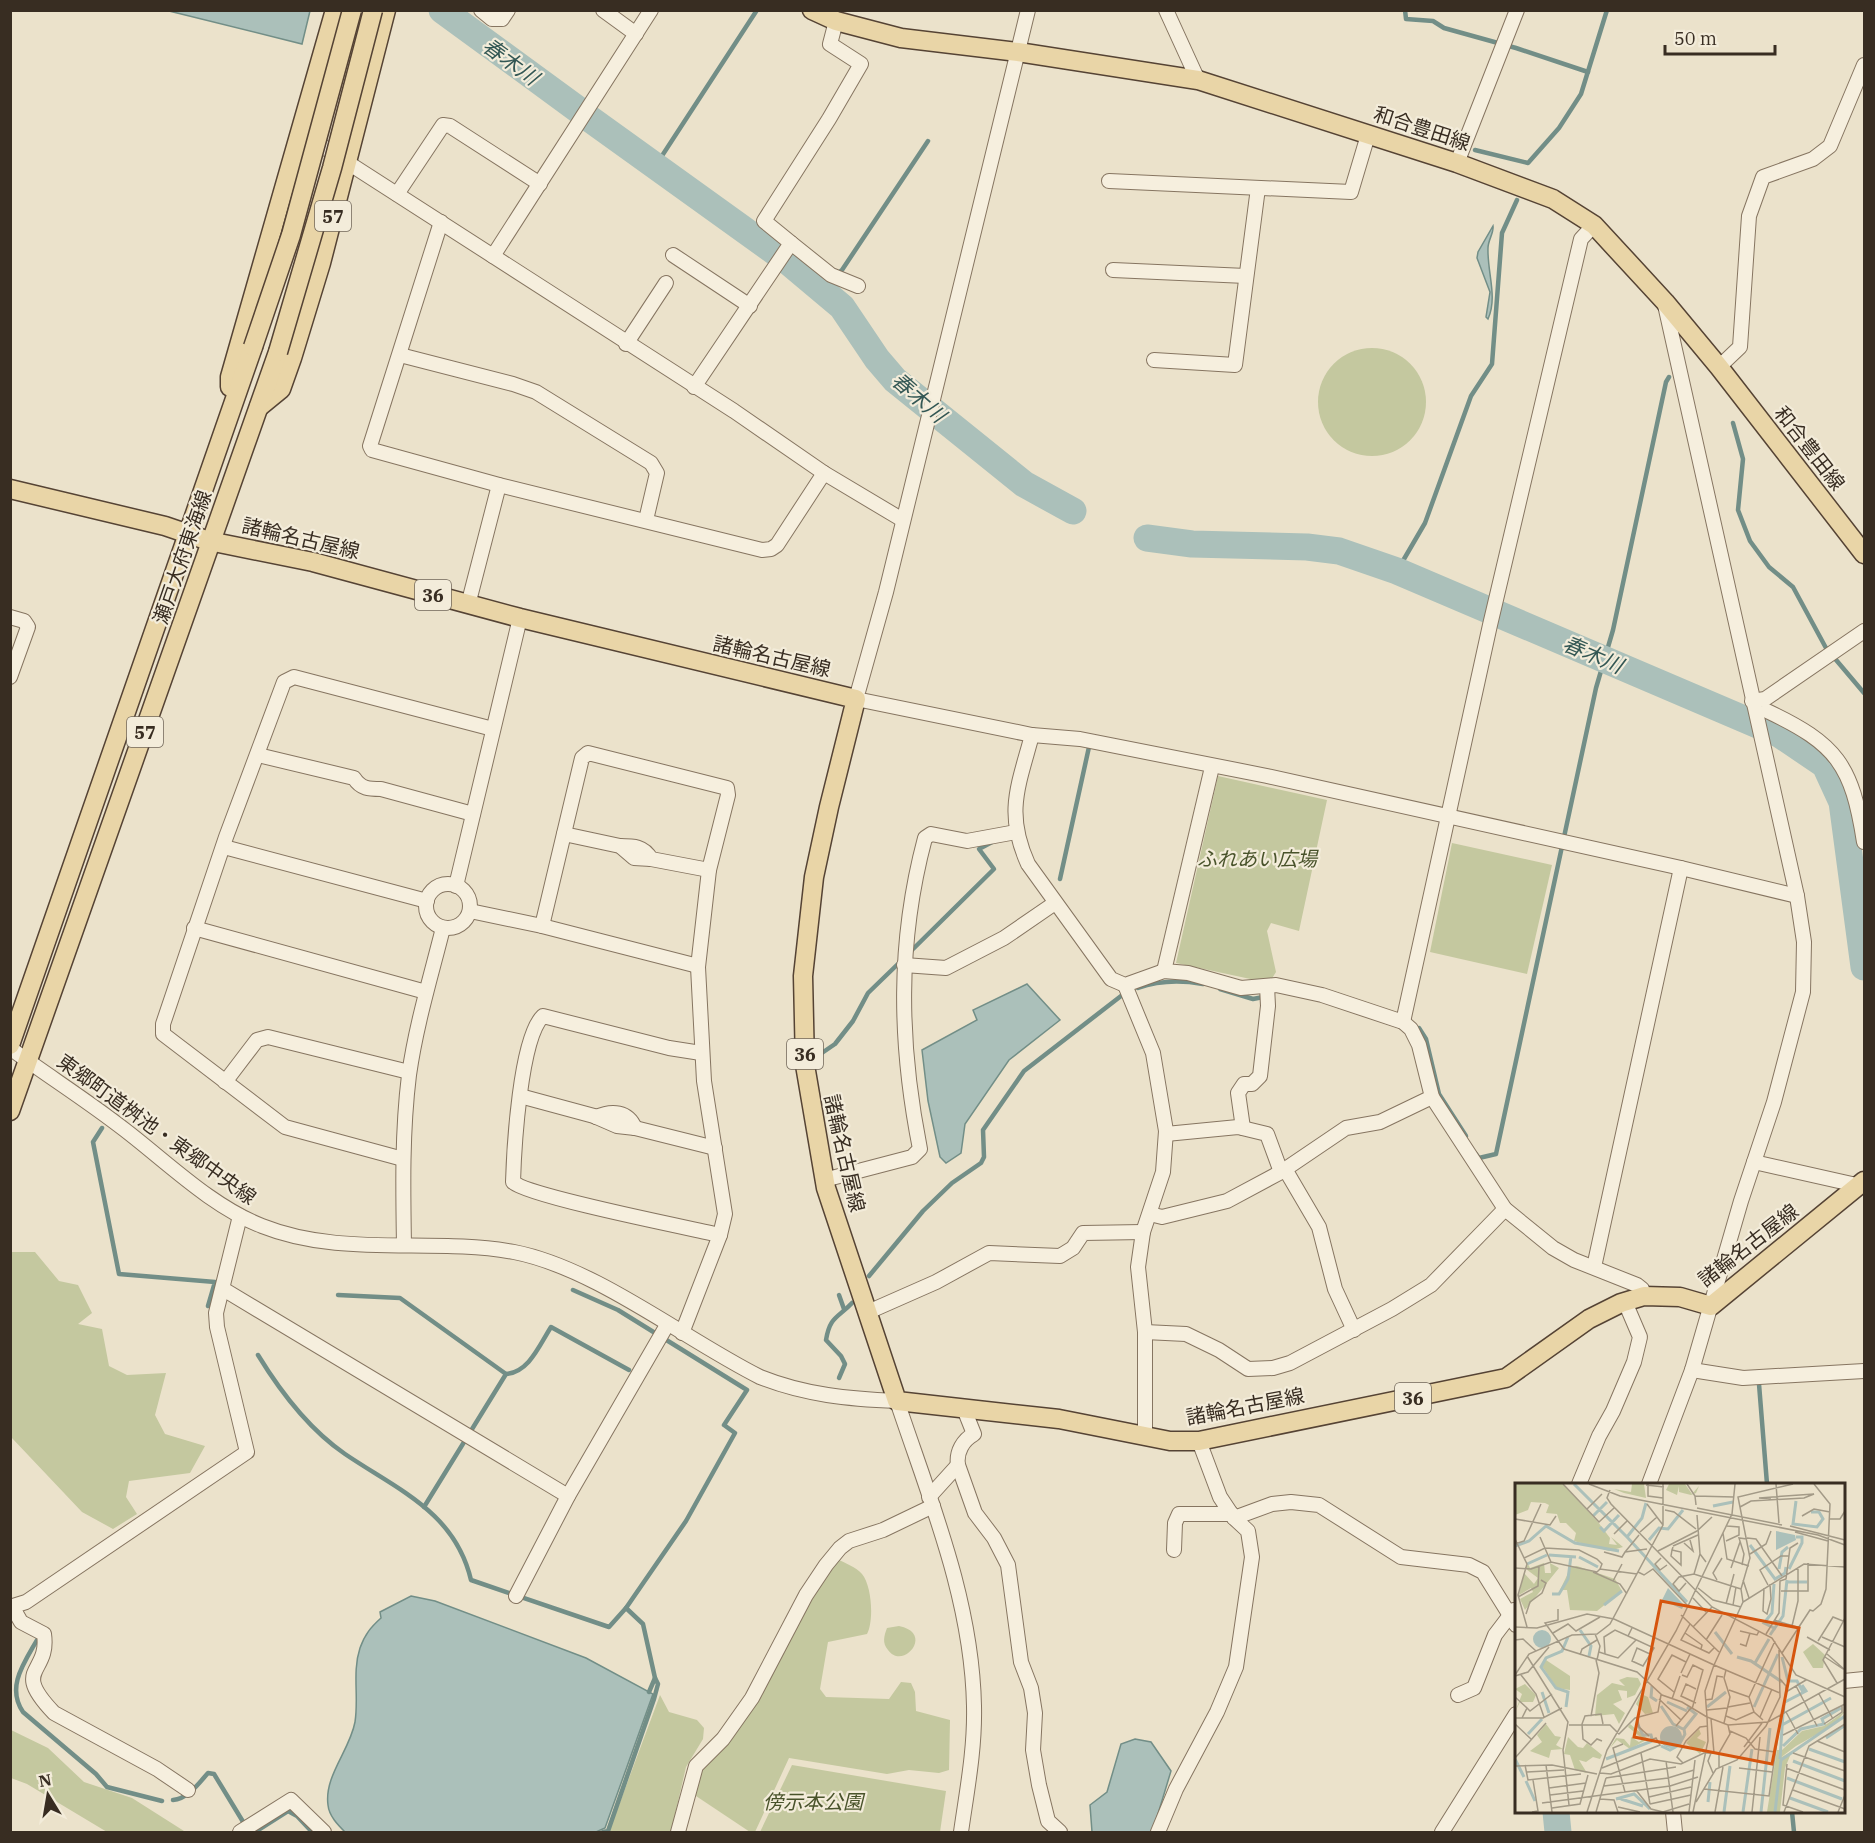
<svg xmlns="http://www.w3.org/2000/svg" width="1875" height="1843" viewBox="0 0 1875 1843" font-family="'IBM Plex Serif','Noto Sans JP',serif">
  <rect width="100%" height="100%" fill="#ebe2cb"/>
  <!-- green -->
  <g fill="#c4c89f">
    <circle cx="1372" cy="402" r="54"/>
    <polygon points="1218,776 1327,800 1299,931 1271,923 1267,931 1276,972 1269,983 1176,963"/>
    <polygon points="1452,843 1552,865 1527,974 1430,952"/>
    <polygon points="11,1252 35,1252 59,1281 78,1285 92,1313 78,1324 102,1329 109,1366 127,1375 166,1373 155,1415 165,1434 205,1446 190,1473 129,1481 126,1497 137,1514 113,1529 82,1512 11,1437"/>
    <path d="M837,1559C845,1563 856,1567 862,1574C872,1586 874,1621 867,1634L828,1642L820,1689L826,1697L889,1699L901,1682L911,1683L915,1692L916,1711L950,1720L949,1770L939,1773L909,1770L887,1774L789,1758L755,1832H750L693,1794L701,1768Z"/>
    <path d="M899,1626C935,1633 903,1671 888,1650C882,1643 884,1636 887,1628Z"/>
    <polygon points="660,1695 669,1712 697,1720 704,1728 703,1739 686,1767 671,1832 609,1832"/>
    <polygon points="11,1730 48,1748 84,1782 132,1798 184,1831 107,1832 27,1784 11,1778"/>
    <polygon points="792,1765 946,1791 940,1832 760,1832"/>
  </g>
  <!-- water -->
  <g fill="#abc0ba" stroke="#728e87" stroke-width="1.5">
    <polygon points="169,11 310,10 310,11 302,44"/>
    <path d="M1493,226C1494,233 1488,240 1488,248C1487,272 1498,297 1488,319L1486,317L1490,292L1477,258L1478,252Z"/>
    <polygon points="1027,984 1060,1020 1009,1060 965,1124 961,1153 946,1163 940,1157 928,1101 922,1050 977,1020 973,1010"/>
    <path d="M411,1596L435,1601L586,1658L653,1694L605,1828L596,1832H345C338,1825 329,1816 328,1805C324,1776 350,1750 355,1722C359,1697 352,1672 360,1648C365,1634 371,1627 381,1618L380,1612Z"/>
    <polygon points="1135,1739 1151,1742 1171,1771 1154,1827 1150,1832 1092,1832 1090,1805 1107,1792 1121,1744"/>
  </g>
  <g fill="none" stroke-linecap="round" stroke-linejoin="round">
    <!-- stream -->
    <g stroke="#728e87" stroke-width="4.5">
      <polyline points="1405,10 1406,19 1433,21 1444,28 1516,48 1588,72"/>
      <polyline points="1475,150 1528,163 1559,128 1581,94 1607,10"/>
      <polyline points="656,165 757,10"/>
      <polyline points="820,288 842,270 928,141"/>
      <polyline points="1733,423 1743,459 1738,510 1750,541 1769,567 1793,587 1826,648 1864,693"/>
      <polyline points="1397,571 1425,523 1471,396 1492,364 1502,233 1517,200"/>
      <polyline points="1060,879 1089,747"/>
      <polyline points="910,952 994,869 979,849 994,841"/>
      <path d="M1138,988C1160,980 1181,980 1203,984"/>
      <polyline points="1220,989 1253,999 1263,997"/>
      <polyline points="1419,1028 1426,1039 1439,1094 1466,1136"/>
      <polyline points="816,1057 835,1044 853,1021 868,993 900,962"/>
      <polyline points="102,1128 93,1142 119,1274 215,1282 208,1306"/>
      <polyline points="1476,1154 1479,1158 1496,1154 1596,688 1613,630 1666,382 1669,377"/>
      <polyline points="869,1276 923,1211 952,1183 981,1163 984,1157 983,1130 1024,1071 1121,996"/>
      <polyline points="573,1290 618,1310 747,1390 724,1425 735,1433 686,1521 626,1608 643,1624 655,1678 649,1692"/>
      <path d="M338,1295L400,1298L506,1374C529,1372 539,1346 551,1327L629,1370"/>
      <polyline points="839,1295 844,1309"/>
      <path d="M258,1355C280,1391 310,1430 345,1454C398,1490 455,1512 471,1580L609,1627L626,1608"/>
      <path d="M839,1378L845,1364L841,1356L826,1340C830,1316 838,1318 852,1303"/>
      <polyline points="1759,1384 1767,1484"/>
      <polyline points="424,1507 506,1374"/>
      <path d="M37,1640C24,1663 6,1687 23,1712L96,1774L107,1787L162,1801"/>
      <path d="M173,1800C188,1799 199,1783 208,1773L214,1774L245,1825"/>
      <polyline points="1792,1812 1794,1832"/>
      <polyline points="255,1832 288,1811 297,1816 312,1832"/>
      <polyline points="603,1832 608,1831 654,1699 658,1684 655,1678"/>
    </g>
    <!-- river -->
    <g stroke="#abc0ba" stroke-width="27">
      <polyline points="442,10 580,111"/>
      <polyline points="590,119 775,252"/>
      <polyline points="786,260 842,307 877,359 895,380 1024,484 1073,511"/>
      <polyline points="1147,538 1192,544 1307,547 1339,551 1397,571 1779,734 1825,765 1842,802 1864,967"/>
      <polyline points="1556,1812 1558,1832"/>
    </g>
    <!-- minor casing -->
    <g stroke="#867561" stroke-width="16">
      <g id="minor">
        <polyline points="481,10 492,19 502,19 508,10"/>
        <polyline points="603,10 636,34"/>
        <polyline points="1028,10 886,592 856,699 1032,735 1080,739 1267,776 1681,868 1797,896"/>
        <polyline points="1166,10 1198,80"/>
        <polyline points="311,139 734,411 824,473 901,519"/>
        <polyline points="1457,163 1517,10"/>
        <polyline points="1109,181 1351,192 1368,135"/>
        <polyline points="397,194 443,125 450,126 540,184"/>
        <polyline points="441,222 370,446 372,450 499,485 762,550 771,549 777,545 824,473"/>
        <polyline points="791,243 831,275 858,286"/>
        <polyline points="673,255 750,306"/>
        <polyline points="493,256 651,10"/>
        <polyline points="1113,270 1246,276"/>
        <polyline points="626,344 666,283"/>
        <polyline points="400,355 513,384 536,392 651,463 657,473 646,520"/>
        <polyline points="1154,360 1235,365 1258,188"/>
        <polyline points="1719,367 1740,347 1749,216 1763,177 1813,159 1830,146 1864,65"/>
        <polyline points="694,387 791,243 764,221 829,119 861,64 830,44 836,21"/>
        <polyline points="468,605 499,485"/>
        <polyline points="10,617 24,621 28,627 10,677"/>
        <polyline points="1752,701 1765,699 1864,631"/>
        <path d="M1767,711C1837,744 1852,765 1864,842"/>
        <path d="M1032,735C1018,787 1005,813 1028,864L1111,979L1125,985L1164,971L1188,973L1241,988L1276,985L1322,995L1403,1022L1411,1029L1419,1045L1432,1097L1505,1209L1553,1248L1574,1260L1637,1285L1642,1289L1644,1296"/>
        <path d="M258,755L354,778C361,789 369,789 381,789L473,814"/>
        <polyline points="564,834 620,846 634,858 651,859 709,870"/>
        <path d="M620,846C633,846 644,846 651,859"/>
        <polyline points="224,847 427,901"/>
        <circle cx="448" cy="906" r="22"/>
        <polyline points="456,886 520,618"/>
        <polyline points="470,911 542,926 582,758 588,753 727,788 728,795 709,870 698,967 704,1081 725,1214 720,1235 682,1333"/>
        <polyline points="542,926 698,966"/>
        <polyline points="194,928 426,992"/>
        <polyline points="904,965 946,968 1004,938 1055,903"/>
        <polyline points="1164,971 1212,767"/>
        <polyline points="1125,985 1153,1053 1166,1131 1163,1172 1143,1232 1138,1267 1145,1332 1145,1435"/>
        <polyline points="1403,1022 1490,625 1581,239 1594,225"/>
        <path d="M10,1048C48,1076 88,1101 125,1130C168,1163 211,1206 262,1226C342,1258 431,1237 514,1252C596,1268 684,1339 760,1377C805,1395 849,1399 897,1401C930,1500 972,1600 974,1706C975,1749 967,1790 961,1832"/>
        <path d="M701,1053L669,1048L543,1016C520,1038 514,1149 513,1182C527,1196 689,1228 720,1235"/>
        <polyline points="225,1082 257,1040 268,1037 409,1072"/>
        <polyline points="520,1096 594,1116 617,1126 635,1128 715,1148"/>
        <path d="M596,1117C612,1110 628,1111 635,1128"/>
        <polyline points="1243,1128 1238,1093 1244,1084 1252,1084 1260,1076 1268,1006 1267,986"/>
        <polyline points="1166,1134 1238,1127 1267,1134 1281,1172"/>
        <polyline points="403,1159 285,1127 163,1034 163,1024 226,837 284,682 294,677 493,729"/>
        <polyline points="1754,1162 1852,1184 1856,1188"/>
        <polyline points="1285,1169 1319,1227 1335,1289 1354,1330"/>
        <path d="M824,1180L912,1157L920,1149C899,1043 897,943 925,838L931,834L967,841L1016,832"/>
        <polyline points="1150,1214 1162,1217 1227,1201 1281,1172 1346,1128 1380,1122 1432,1097"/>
        <path d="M404,1245C403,1188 402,1132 409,1075C416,1025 431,976 443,928"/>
        <polyline points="1594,1267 1681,868"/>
        <polyline points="223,1289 568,1496"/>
        <polyline points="868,1312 936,1282 989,1253 1060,1256 1073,1248 1083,1233 1143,1232"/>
        <polyline points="1145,1332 1186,1334 1219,1350 1248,1369 1273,1368 1290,1363 1392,1309 1431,1285 1505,1209"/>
        <polyline points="1692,1370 1743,1378 1864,1371"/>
        <path d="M964,1409L974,1434C963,1440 956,1452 958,1465L975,1513L994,1538L1008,1565L1021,1662L1031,1688L1035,1713L1033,1750L1039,1785L1048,1821L1060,1832"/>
        <polyline points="1579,1484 1599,1436 1613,1411 1634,1362 1640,1337 1625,1302"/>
        <polyline points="1649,1484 1692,1370 1741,1201 1774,1102 1803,992 1804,942 1797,896 1665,305"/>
        <polyline points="929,1497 958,1465"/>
        <polyline points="1234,1518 1272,1504 1291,1502 1319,1505 1401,1557 1469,1565 1483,1572 1516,1625"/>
        <polyline points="1174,1550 1175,1523 1179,1514 1232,1514"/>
        <polyline points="516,1596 568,1496 667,1325"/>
        <polyline points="10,1607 26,1602 247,1452 217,1327 216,1313 240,1216"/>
        <path d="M13,1608L21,1622L44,1634C50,1675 10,1667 54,1713L157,1769L188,1790"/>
        <polyline points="1844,1681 1864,1679"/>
        <polyline points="1458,1695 1474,1688 1495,1635 1514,1610"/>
        <polyline points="1673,1812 1675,1832"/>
        <polyline points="240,1832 291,1800 324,1832"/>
        <polyline points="678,1832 696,1766 723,1739 752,1698 806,1595 826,1565 840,1548 849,1541 883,1530 933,1506"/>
        <polyline points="1158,1832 1176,1789 1217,1712 1236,1667 1252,1557 1248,1531 1234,1518 1220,1497 1199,1441"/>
        <polyline points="1442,1832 1516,1714"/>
      </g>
    </g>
    <!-- major casing -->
    <g stroke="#554334" stroke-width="21">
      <g id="major">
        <polyline points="812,10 836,21 901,38 1018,52 1198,80 1457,163 1553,199 1594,225 1665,302 1719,367 1864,554"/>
        <polyline points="230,387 230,377 335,10"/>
        <polyline points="259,407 281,389 292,358 321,263 386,10"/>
        <polyline points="10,489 165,526 209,541 313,562 520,618 856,699 829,807 814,877 803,976 805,1065 826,1188 897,1401 1059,1419 1170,1441 1199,1441 1506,1378 1589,1319 1621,1303 1644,1296 1680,1297 1711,1306 1864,1181"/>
        <polyline points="10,1045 253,347"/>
        <polyline points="10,1111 278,352"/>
      </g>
    </g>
    <!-- minor -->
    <use href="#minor" stroke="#f6efde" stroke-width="14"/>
    <!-- major -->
    <use href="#major" stroke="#e9d5a7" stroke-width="18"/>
    <!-- major-bridge casing -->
    <g stroke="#554334" stroke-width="21" stroke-linecap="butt">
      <g id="major-bridge">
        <polyline points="253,347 291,235 352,10"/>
        <polyline points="278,352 332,168 373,10"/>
      </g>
    </g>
    <!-- major-bridge -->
    <use href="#major-bridge" stroke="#e9d5a7" stroke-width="18"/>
  </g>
  <g text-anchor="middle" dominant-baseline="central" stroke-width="4.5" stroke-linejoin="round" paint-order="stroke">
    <!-- shield labels -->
    <g fill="#f3ecda" stroke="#706659" stroke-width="1.5">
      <rect x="315" y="201" width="36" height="30" rx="4.5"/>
      <rect x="415" y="580" width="36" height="30" rx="4.5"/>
      <rect x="127" y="717" width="36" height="30" rx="4.5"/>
      <rect x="787" y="1039" width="36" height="30" rx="4.5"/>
      <rect x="1395" y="1383" width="36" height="30" rx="4.5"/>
    </g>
    <g font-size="18" font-weight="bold" fill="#382d22">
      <text x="333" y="216">57</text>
      <text x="433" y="595">36</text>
      <text x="145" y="732">57</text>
      <text x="805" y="1054">36</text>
      <text x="1413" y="1398">36</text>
    </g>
    <!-- street labels -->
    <g font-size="20" fill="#382d22" stroke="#f3ecda">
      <text transform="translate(1422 128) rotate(18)">和合豊田線</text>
      <text transform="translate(1810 448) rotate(52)">和合豊田線</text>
      <text transform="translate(301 538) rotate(13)">諸輪名古屋線</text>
      <text transform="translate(182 557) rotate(-71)">瀬戸大府東海線</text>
      <text transform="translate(772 656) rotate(13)">諸輪名古屋線</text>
      <text transform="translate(157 1129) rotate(36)">東郷町道桝池・東郷中央線</text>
      <text transform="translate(845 1153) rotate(77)">諸輪名古屋線</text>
      <text transform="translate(1748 1245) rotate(-38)">諸輪名古屋線</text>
      <text transform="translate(1245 1406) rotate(-11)">諸輪名古屋線</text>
    </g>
    <!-- park labels -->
    <g font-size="20" font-style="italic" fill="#49532b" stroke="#f3ecda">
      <text x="1257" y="858">ふれあい広場</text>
      <text x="813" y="1801">傍示本公園</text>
    </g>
    <!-- water labels -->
    <g font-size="21" font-style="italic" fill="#335754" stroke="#f3ecda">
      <text transform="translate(511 61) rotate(36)">春木川</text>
      <text transform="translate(919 397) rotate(41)">春木川</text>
      <text transform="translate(1593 654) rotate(23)">春木川</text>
    </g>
  </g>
  <!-- overview -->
  <g transform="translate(1515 1483)">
    <rect width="330" height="330" fill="#ebe2cb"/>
    <path d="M0,1H48L83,39L95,55L94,61L102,62L96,54L108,64L94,68L59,58L61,50L51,40H45L42,31L31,30L34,22L30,20L16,19L13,27L0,32ZM117,1H129L131,15L109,10L99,6L116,9ZM154,1H170L177,11L184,3L181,10L176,12L164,9V3L162,12L151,7ZM29,80L30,90H36L35,80L44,85L10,127L5,116L18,109L16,105L4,112L9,90L19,101L23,95L11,86L13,81L15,85ZM62,83L100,96L107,108L82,128L55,127L52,107H45L56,84ZM298,161L310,172L308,185H298L288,169ZM31,177L55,193V207L42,205L27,183ZM112,194L123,195L126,201L120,212L112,215V208L103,207L107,217L98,221L110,230L104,241L99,231L80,233L82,212L97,200L110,203L104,197ZM10,201L21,212L18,219H5L0,229L7,211L0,206ZM126,211L133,214L138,230L130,231L121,221ZM330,228L320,241L281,263L265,275L277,268L270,285L265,329H252L262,267H267L287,248L309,243ZM31,241L40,253L46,254L41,262L48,266L36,267L34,275L15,268L27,259L22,252ZM115,241L133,256L115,266L102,257L95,265L101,255L109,256L115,263L116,254L124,259L128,256L113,244ZM184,246L186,251L182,255L191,259L185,271L171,260ZM53,254L63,264L68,265L72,260L87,272L85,276L78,274L71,279L64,277L72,290L60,287L55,272L49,271Z" fill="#c4c89f"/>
    <path d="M261,48L280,52L281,57L261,67ZM153,105L169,122L167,126L147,117ZM18 156a9 9 0 1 1 18 0a9 9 0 1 1-18 0ZM145 254a11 11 0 1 1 22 0a11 11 0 1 1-22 0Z" fill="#abc0ba"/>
    <path fill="none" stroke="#abc0ba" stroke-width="3" d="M59,1L112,54M281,18L278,41L302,44L308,36L304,29H296M131,20L127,35L112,54L172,119M198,23L218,19M78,33L92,19M85,44L89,48L104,32M134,57L144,45L153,46L168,27M235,62L260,96L270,90L271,84M0,63L14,58L31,43L60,60L104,68M34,72L61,74M64,74L83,84M12,81L32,72M264,86L267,69L273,64M274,86L287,60V54H281M273,99H292M259,101L257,130L249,140L261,146M37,111H44L53,96L56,73M89,122L107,108M65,147L76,163L74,173M200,149L217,171M255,152L268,133L272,97M222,174L236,178L267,199M267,174L273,198H282L288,209M240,180L254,156M137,203L136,214L142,218M27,209L34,230M152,219L172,228M270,219L291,208L287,202M146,223L158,241L168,246M51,224L53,209L41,205L26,184L31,175L47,168L53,154M192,224L211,209M239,224L263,171M123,242L128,252H136L137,256M267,242L316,215M13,251L27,236M170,252L169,246L181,231L172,224M311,255L329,243M146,263L155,267L164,262L170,251M268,263L286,246L309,241L307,236L326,225M294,266L330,279M0,276L9,294M91,276L137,258M265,276L268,230M278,278L330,298M272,295L327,316M11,298L20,318M275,315L313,329M101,316L119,311L135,326M106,316L128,323M193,319L195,299M209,329L215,283M228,329L237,266M246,329L255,245M260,329L266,277L330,233"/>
    <path fill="none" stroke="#a39a87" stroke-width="1.5" d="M48,1L84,39L99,25M74,1L105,13L303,52L330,62M133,1V13L148,15M172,1L180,13L181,22M261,1L264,40M131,2L149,4M95,7L92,15L96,21L197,124L257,155L281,192L330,214M180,13L219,14M132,21L148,42M225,24L236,18L289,15L299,11L244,15L256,16M182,25L267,42M72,26L87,11M150,27L159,29L181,46M182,32L185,71L191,79M287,33L299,26L315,29M0,36L35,42L41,33M315,36H325L330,28M275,43L330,57M182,48L197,34M125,49L142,34M280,49L313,58M208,50L212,76L234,83M99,51L112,38M25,54L36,79M232,55L241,56L267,93M0,56L12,81L3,112L12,144M211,58L224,52V44L212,43M169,60L178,68L175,57M0,61L9,58L26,21M158,63L183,52M157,67L166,69V82L156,73L157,67L158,64M143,68L182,48M89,69L107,74L110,69L132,66M110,69L124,52M235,71L251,61L256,48M9,75L30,65L64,67L82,76L87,81L85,86M146,75L140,81L145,87L152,82M227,82L229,71L224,55L232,56M0,85L16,86L36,79L82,89L85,86L122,91M216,85L225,59M78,89L105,101L112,111M123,89L129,92L138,86L173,123M179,91L185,71M202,97L198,90L207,75M228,97L234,115M98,98L107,81M171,100L164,108L158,101L164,94L179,91L226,106M253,102L245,87L266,73H274M183,105L198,117L226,124M249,105L248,128L252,131L256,116L255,101M266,108H293V80M3,114L23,103L24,84M178,115L191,129M228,119L226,106L235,75L223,14L278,1M211,121L219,91M218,122L221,104M43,126V137L30,140L49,166L122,189L147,212L167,219L192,234L193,258L178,329M11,131L15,119L27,110L31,100L26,97M166,132L204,169M259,137L285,145M175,141L166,157L194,170L199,165M277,143L283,118V84M0,144L22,145L72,131L99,136L199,182L190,208L192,234L213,242L253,239L330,196M178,144L197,124M225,148L242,152L244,148M38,150L53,141L61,148L85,134M170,150L187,162L186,166M80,151L85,163L82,177M251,151L264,130L265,98L271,96L275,65L283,60M113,153L139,165L128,183L117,178L122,165L135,171M292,154L315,167M307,154L330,164M0,157L8,156L21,168M191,157L207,132M303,158L318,134L328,138M225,161L231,163L235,150M84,169L90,171L89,154L100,147L113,153L117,145M267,170L295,127L298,128L306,121L311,106L315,21L299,1M90,171L103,175L121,157M312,171L330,187M65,172L67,166L82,157M12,173L53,239L48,267L54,322M310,174L328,186M166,190L175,171M0,192L14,171L57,152L82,151L95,141L148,42V1M6,192L21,211L29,234M167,192L172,194L178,182L188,187L177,226M0,193L13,189L34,164M265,196L271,203L269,230M322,200L308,177L330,135M281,203L302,243M214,207L234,214M159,209L143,196L157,172L171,179M271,209L291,197M265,210L199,182L228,119L289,81L330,84M304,211L318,236M0,214L12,225L7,235M144,216L166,237M157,216L165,193M190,217L197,216L202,193L208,194M181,220L166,213L171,201L181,206M213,224L235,220M12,225L15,228L37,211M192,227L212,225M271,229L283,251M76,233L84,190L81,177M211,233L221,237L239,229M245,234L257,206M0,235H28L47,225M196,236L199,270M123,237L124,244L134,253M248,237L239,229L234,214L260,158M209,240L215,214L209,195L211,187M0,241L16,256M309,241L327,229V223M54,242H95L104,251L120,235L143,229L146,212M161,243L176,225M215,248L231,255L240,266L260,269M268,252L330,221M87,258L82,256L76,262L68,256L67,241L70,233L86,231L88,241M302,258L330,269M108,261L98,265L110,309M229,264L247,240M126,270L135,321M196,270L193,278L198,290M278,270L330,288M0,275L31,240M151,278L158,329M168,280L162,274L171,258L185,244L193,243M272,281L268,322L288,329M10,282L13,297L66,291M31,282L37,329M0,283L37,282L82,291M204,284V270L215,251L213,242M87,285L145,262L141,255L136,257M224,285L257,289M271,285L330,307M12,289L49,287M85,290L96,291L135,276L166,281L189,270H204M91,295L161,284M89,303L153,295L179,287M34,305L71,300M189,306L254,313L266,232M121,307L136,326L148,329L174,321M278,307L330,326M35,312L68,308M134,314L176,304M85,316L99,317L103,329M181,319L201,286L222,277L251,243L265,214L264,167M27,320L155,303L183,294M135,321L176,312M103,324L125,329M37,325L65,321L73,292M17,329L23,328L18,297M72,329L92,267L161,148L217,31L220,1M81,329L91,295M174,329L180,277M200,329L208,284M237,329L245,254M269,329L294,263L330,241M323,329L330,312"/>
    <path fill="#d6550e" fill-opacity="0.15" stroke="#d6550e" stroke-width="3" d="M146,118L284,145L257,281L119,254Z"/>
    <rect width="330" height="330" fill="none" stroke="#382d22" stroke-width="3"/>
  </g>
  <!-- border -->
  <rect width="1875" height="1843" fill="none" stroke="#382d22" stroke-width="24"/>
  <!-- north arrow -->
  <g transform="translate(48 1795) rotate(349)" stroke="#f3ecda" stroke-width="4.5" paint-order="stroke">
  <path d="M0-4.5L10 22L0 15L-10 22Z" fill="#382d22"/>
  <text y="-9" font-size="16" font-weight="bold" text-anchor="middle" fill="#382d22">N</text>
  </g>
  <!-- scale -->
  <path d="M1665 45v9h110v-9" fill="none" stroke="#382d22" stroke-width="3"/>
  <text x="1674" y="45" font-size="18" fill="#382d22" stroke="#f3ecda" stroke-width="4.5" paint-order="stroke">50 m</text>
</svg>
